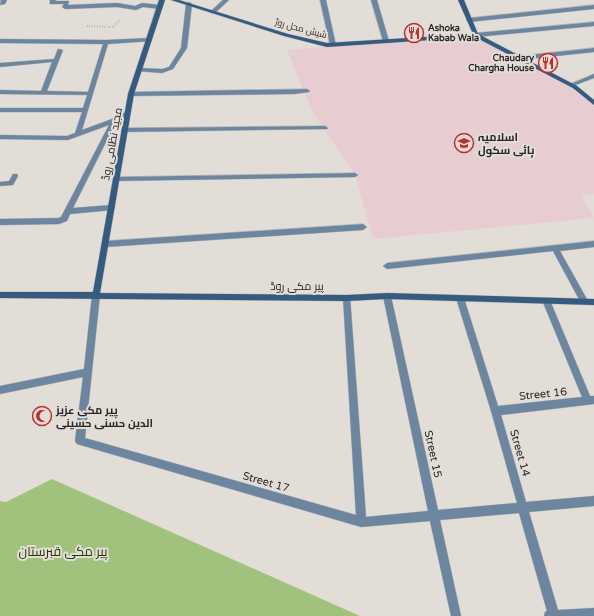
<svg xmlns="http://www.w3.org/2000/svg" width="594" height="616" viewBox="0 0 594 616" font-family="'Varela Round',Cairo,sans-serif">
  <rect width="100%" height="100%" fill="#e3ddd8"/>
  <!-- education -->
  <polygon fill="#e7cdd1" points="476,35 571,85 594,104 594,194 582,196 594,218 373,239 355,175 312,111 287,50"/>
  <!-- green -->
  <polygon fill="#a1c27c" points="52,479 360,616 0,616 0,501 6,502"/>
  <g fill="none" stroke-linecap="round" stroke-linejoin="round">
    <!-- lane casing -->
    <g stroke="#beb9b4" stroke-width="1">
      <polygon id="lane" points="58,49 63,50 47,91 90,92 92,93 92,95 0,94 0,90 41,91 52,62 0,67 0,63 54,59"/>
    </g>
    <!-- street casing -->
    <g stroke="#beb9b4" stroke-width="1">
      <g id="street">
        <polygon points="1,0 7,0 5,4 0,5"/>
        <polygon points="50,0 56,0 55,1 69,1 68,5 117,3 135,6 142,3 160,5 163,7 160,9 143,7 136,10 117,7 65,9 62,7 64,4 50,4"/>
        <polygon points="223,0 229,0 215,13 211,13 211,11"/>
        <polygon points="320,0 326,0 336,45 335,46 330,45"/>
        <polygon points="371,0 377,0 389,41 388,42 383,41"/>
        <polygon points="189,2 192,4 187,48 173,69 162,73 137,71 137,69 139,68 162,69 169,67 181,48 186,4"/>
        <polygon points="594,5 594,9 469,22 466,20 469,18"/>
        <polygon points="594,22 594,26 476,37 473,35 476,33"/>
        <polygon points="150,38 152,39 152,41 108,44 82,130 112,119 114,116 127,112 130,114 129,115 118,118 73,208 111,205 115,208 113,210 70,214 67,221 59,224 0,225 0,219 58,218 61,217 109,125 68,140 0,139 0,135 67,136 75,133 82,112 0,112 0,108 83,108 103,44 0,43 0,39 106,40"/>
        <polygon points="594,48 594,52 519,60 516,58 519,56"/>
        <polygon points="594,74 594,78 573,86 571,87 568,85"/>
        <polygon points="307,89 310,91 309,92 294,94 131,96 128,94 131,92"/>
        <polygon points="325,126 328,128 327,129 124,132 121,130 124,128"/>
        <polygon points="355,173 358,175 355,177 116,181 113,179 116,177"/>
        <polygon points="13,174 17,174 18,176 13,185 0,186 0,182 9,181"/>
        <polygon points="363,224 367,227 363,230 105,247 101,244 105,241"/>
        <polygon points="594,241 594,247 560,251 588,301 587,303 581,303 553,251 387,269 383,266 387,263"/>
        <polygon points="96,292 99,293 100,295 85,438 356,515 343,298 344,296 350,296 366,517 428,511 383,296 384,294 390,294 391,296 438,510 517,503 491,411 456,298 457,296 463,296 464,298 498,406 582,397 542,300 543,298 549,298 590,396 594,396 594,404 501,415 526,502 594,496 594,506 529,512 558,610 594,608 594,616 544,616 545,612 547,611 519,513 440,520 461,616 451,616 430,521 361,527 77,444 75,441 83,377 0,394 0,386 84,369 92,295 93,293"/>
      </g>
    </g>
    <!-- secondary casing -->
    <g stroke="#beb9b4" stroke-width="1">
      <g id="secondary">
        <polygon points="159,0 165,0 134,94 100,293 347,295 387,293 594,299 594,305 387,299 347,301 0,298 0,292 93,292 128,94"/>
        <polygon points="171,0 179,0 288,34 327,43 473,34 458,0 464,0 478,34 577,86 594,100 594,105 573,88 475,37 327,47 284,36"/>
      </g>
    </g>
    <!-- path -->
    <polyline stroke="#9b9692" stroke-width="2" stroke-dasharray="0.5 2" stroke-linecap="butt" points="87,26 113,27 121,19"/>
    <!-- lane -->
    <use href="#lane" fill="#6c86a0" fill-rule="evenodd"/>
    <!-- street -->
    <use href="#street" fill="#6c86a0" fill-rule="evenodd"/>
    <!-- secondary -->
    <use href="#secondary" fill="#355b81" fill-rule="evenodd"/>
  </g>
  <!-- icons -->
  <defs>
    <g id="restaurant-ring" transform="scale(1)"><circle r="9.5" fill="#e3ddd8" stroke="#bd2f2b" stroke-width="1.5"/><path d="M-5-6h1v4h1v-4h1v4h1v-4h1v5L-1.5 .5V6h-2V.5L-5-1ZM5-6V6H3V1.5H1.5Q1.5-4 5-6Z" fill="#bd2f2b"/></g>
    <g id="school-ring" transform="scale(1)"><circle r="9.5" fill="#e3ddd8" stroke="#bd2f2b" stroke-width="1.5"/><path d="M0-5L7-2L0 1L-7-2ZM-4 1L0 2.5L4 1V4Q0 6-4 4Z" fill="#bd2f2b"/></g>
    <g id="mosque-ring" transform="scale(1)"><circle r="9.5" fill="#e3ddd8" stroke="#bd2f2b" stroke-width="1.5"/><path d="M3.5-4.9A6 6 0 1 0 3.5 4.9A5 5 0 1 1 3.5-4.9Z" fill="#bd2f2b"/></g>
  </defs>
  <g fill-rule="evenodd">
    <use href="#restaurant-ring" x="414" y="33"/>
    <use href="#restaurant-ring" x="548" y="63"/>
    <use href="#school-ring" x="464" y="143"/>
    <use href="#mosque-ring" x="42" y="416"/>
  </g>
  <g text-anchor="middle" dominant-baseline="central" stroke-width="4" stroke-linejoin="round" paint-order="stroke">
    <!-- far-poi labels -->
    <g font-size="9" font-weight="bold" fill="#292725" stroke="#e3ddd8" text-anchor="start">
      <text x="428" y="28">Ashoka<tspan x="428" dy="10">Kabab Wala</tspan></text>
      <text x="534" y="58" text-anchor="end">Chaudary<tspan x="534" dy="10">Chargha House</tspan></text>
    </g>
    <!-- far-street labels -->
    <g font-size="9" fill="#292725" stroke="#e3ddd8">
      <text transform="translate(301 29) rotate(15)">شیش محل روڑ</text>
    </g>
    <!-- poi labels -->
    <g font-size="11" font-weight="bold" fill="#292725" stroke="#e3ddd8" text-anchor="start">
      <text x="478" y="137">اسلامیہ<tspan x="478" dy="13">ہائی سکول</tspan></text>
      <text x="56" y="410">پیر مکی عزیز<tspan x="56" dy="13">الدین حسنی حسینی</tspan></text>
    </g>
    <!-- street labels -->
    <g font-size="11" fill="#292725" stroke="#e3ddd8">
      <text transform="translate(112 144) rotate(-80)">مجید نظامی روڈ</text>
      <text x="297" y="286">پیر مکی روڈ</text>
      <text transform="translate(543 394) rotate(-6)">Street 16</text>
      <text transform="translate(520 453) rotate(74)">Street 14</text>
      <text transform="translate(433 454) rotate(78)">Street 15</text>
      <text transform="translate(266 482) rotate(16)">Street 17</text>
    </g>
    <!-- near-park labels -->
    <g font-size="13" fill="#253b01" stroke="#e3ddd8">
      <text x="63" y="552">پیر مکی قبرستان</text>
    </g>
  </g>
</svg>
